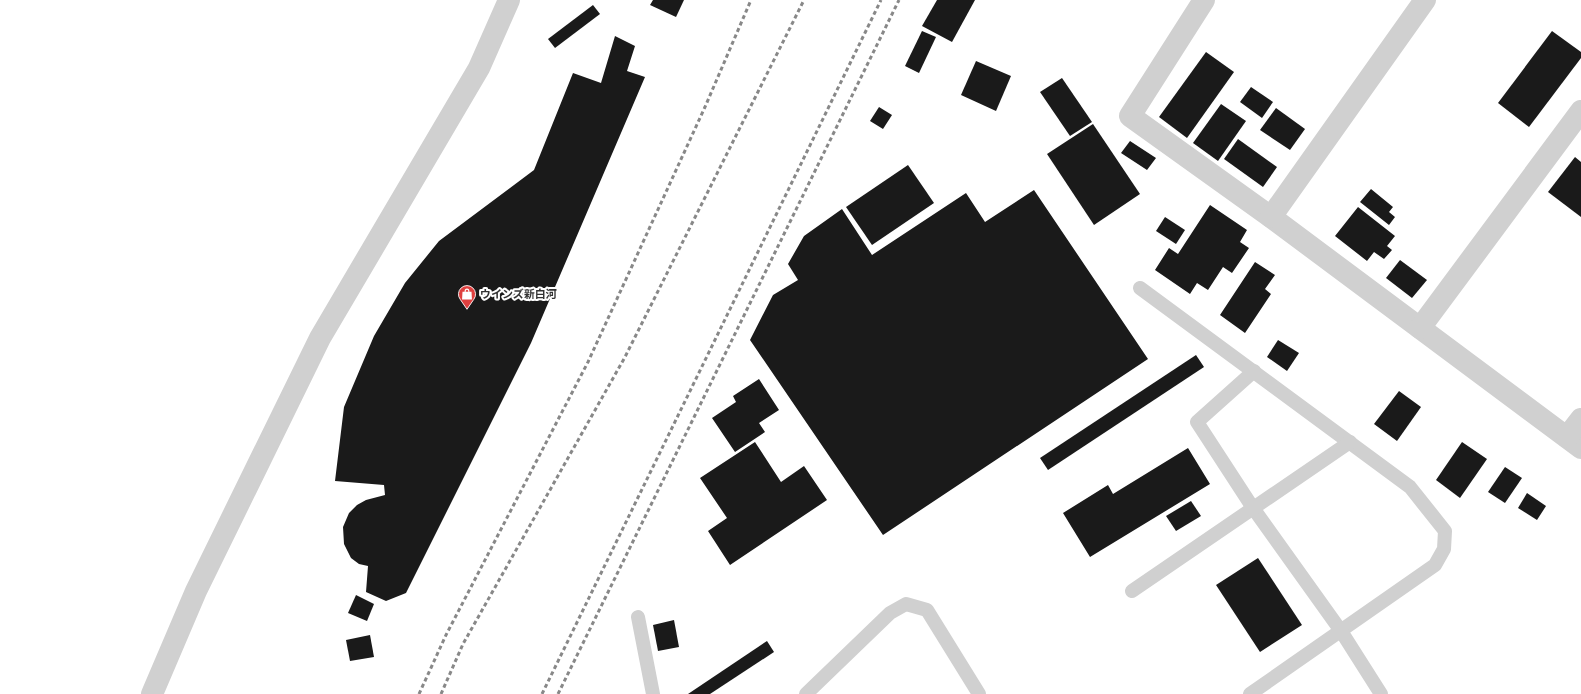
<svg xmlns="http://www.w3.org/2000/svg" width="1581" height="694" viewBox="0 0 1581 694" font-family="'Public Sans','Noto Sans JP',sans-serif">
  <rect width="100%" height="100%" fill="#fff"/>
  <!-- building -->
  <g fill="#1a1a1a">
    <polygon points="653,0 684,0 676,17 650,5"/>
    <polygon points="937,0 975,0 952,42 922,26"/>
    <polygon points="593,5 600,14 555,48 548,39"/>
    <polygon points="922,31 936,37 919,73 905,66"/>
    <polygon points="1552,31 1581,52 1581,58 1529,127 1498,103"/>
    <polygon points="615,36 635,46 627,71 645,77 531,343 406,593 386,601 366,592 368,566 359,564 351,558 344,544 343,527 349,513 357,505 366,500 385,495 384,485 335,481 344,407 374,336 405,283 439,241 534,170 573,73 601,83"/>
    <polygon points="1206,52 1234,72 1187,138 1159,117"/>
    <polygon points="976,61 1011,76 996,111 961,95"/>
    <polygon points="1062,78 1092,122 1070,136 1040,92"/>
    <polygon points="1251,87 1273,102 1262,118 1240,102"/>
    <polygon points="1221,104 1246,121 1218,161 1193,143"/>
    <polygon points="879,107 892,115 883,129 870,121"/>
    <polygon points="1276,108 1305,129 1290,150 1260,130"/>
    <polygon points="1093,124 1140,194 1094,225 1047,154"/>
    <polygon points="1238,139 1277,167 1263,187 1224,159"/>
    <polygon points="1130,141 1156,158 1147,170 1121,153"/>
    <polygon points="1575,157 1581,162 1581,217 1548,192"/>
    <polygon points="908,165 934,203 872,245 846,207"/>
    <polygon points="1371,189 1393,207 1389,212 1395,217 1389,225 1360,202"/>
    <polygon points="1034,190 1148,359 883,535 750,340 773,295 798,280 788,264 804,236 842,209 872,255 966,193 985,222"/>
    <polygon points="1210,205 1247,230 1240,242 1249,248 1232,273 1223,267 1208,290 1197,283 1190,294 1155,270 1169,248 1178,254"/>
    <polygon points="1358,207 1395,236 1387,246 1392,250 1384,259 1374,252 1367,261 1335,236"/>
    <polygon points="1165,217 1185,230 1176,244 1156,231"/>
    <polygon points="1400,260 1427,280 1412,298 1386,278"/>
    <polygon points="1255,262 1275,275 1265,289 1271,294 1245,333 1220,315"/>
    <polygon points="1278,340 1299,353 1287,371 1267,357"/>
    <polygon points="1196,355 1204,367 1048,470 1040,458"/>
    <polygon points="759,379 779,410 759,423 765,432 735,452 712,418 736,402 733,396"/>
    <polygon points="1399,391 1421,407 1397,441 1374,424"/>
    <polygon points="755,442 781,482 804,466 827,500 730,565 708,531 727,518 700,478"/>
    <polygon points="1462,442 1487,459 1460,498 1436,480"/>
    <polygon points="1188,448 1210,484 1090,557 1063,513 1108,485 1113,494"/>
    <polygon points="1505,467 1522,478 1505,503 1488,492"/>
    <polygon points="1527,493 1546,506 1537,520 1518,508"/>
    <polygon points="1191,501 1201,516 1176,531 1166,516"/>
    <polygon points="1258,558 1302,625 1260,652 1216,585"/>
    <polygon points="356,595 374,604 367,621 348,613"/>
    <polygon points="674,620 679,647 658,651 653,625"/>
    <polygon points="370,635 374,657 350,661 346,640"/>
    <polygon points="767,641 774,652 710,694 688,694"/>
  </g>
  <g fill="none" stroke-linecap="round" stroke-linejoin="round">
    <!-- service -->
    <g stroke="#d0d0d0" stroke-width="14">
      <polyline points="1140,288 1410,487 1445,531 1444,549 1435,565 1250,694"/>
      <polyline points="1254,371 1197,422 1253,508 1341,631 1381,694"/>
      <polyline points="1132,591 1350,442"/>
      <polyline points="638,617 653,694"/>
      <polyline points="806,694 890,613 906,604 927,610 979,694"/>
    </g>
    <!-- minor -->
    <g stroke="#d0d0d0" stroke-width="22">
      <polyline points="1204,0 1130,116 1271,217 1581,448"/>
      <polyline points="1271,217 1425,0"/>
      <polyline points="1420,328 1581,111"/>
      <polyline points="1567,437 1581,419"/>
    </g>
    <!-- tertiary -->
    <polyline stroke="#d0d0d0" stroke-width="22" points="152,694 196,591 320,338 479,68 509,0"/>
    <!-- rail -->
    <g stroke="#888" stroke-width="3" stroke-dasharray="4 3" stroke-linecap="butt">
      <polyline points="419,694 446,635 588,362 705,107 751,0"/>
      <polyline points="441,694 463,644 625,357 804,0"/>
      <polyline points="542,694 881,0"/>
      <polyline points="558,694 899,0"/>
    </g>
  </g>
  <!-- icons -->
  <defs>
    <g id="shop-pin" transform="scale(0.9)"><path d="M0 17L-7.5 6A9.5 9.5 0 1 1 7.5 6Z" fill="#df403f" stroke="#fff"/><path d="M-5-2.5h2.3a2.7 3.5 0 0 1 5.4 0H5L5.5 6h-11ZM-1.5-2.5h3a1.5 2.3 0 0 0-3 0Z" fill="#fff"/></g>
  </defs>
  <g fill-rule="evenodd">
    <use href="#shop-pin" x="467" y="294"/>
  </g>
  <g text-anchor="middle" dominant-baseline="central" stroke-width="4" stroke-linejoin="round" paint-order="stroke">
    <!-- poi labels -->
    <g font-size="11" font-weight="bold" fill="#333" stroke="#fff" text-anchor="start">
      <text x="480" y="294">ウインズ新白河</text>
    </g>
  </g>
</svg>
